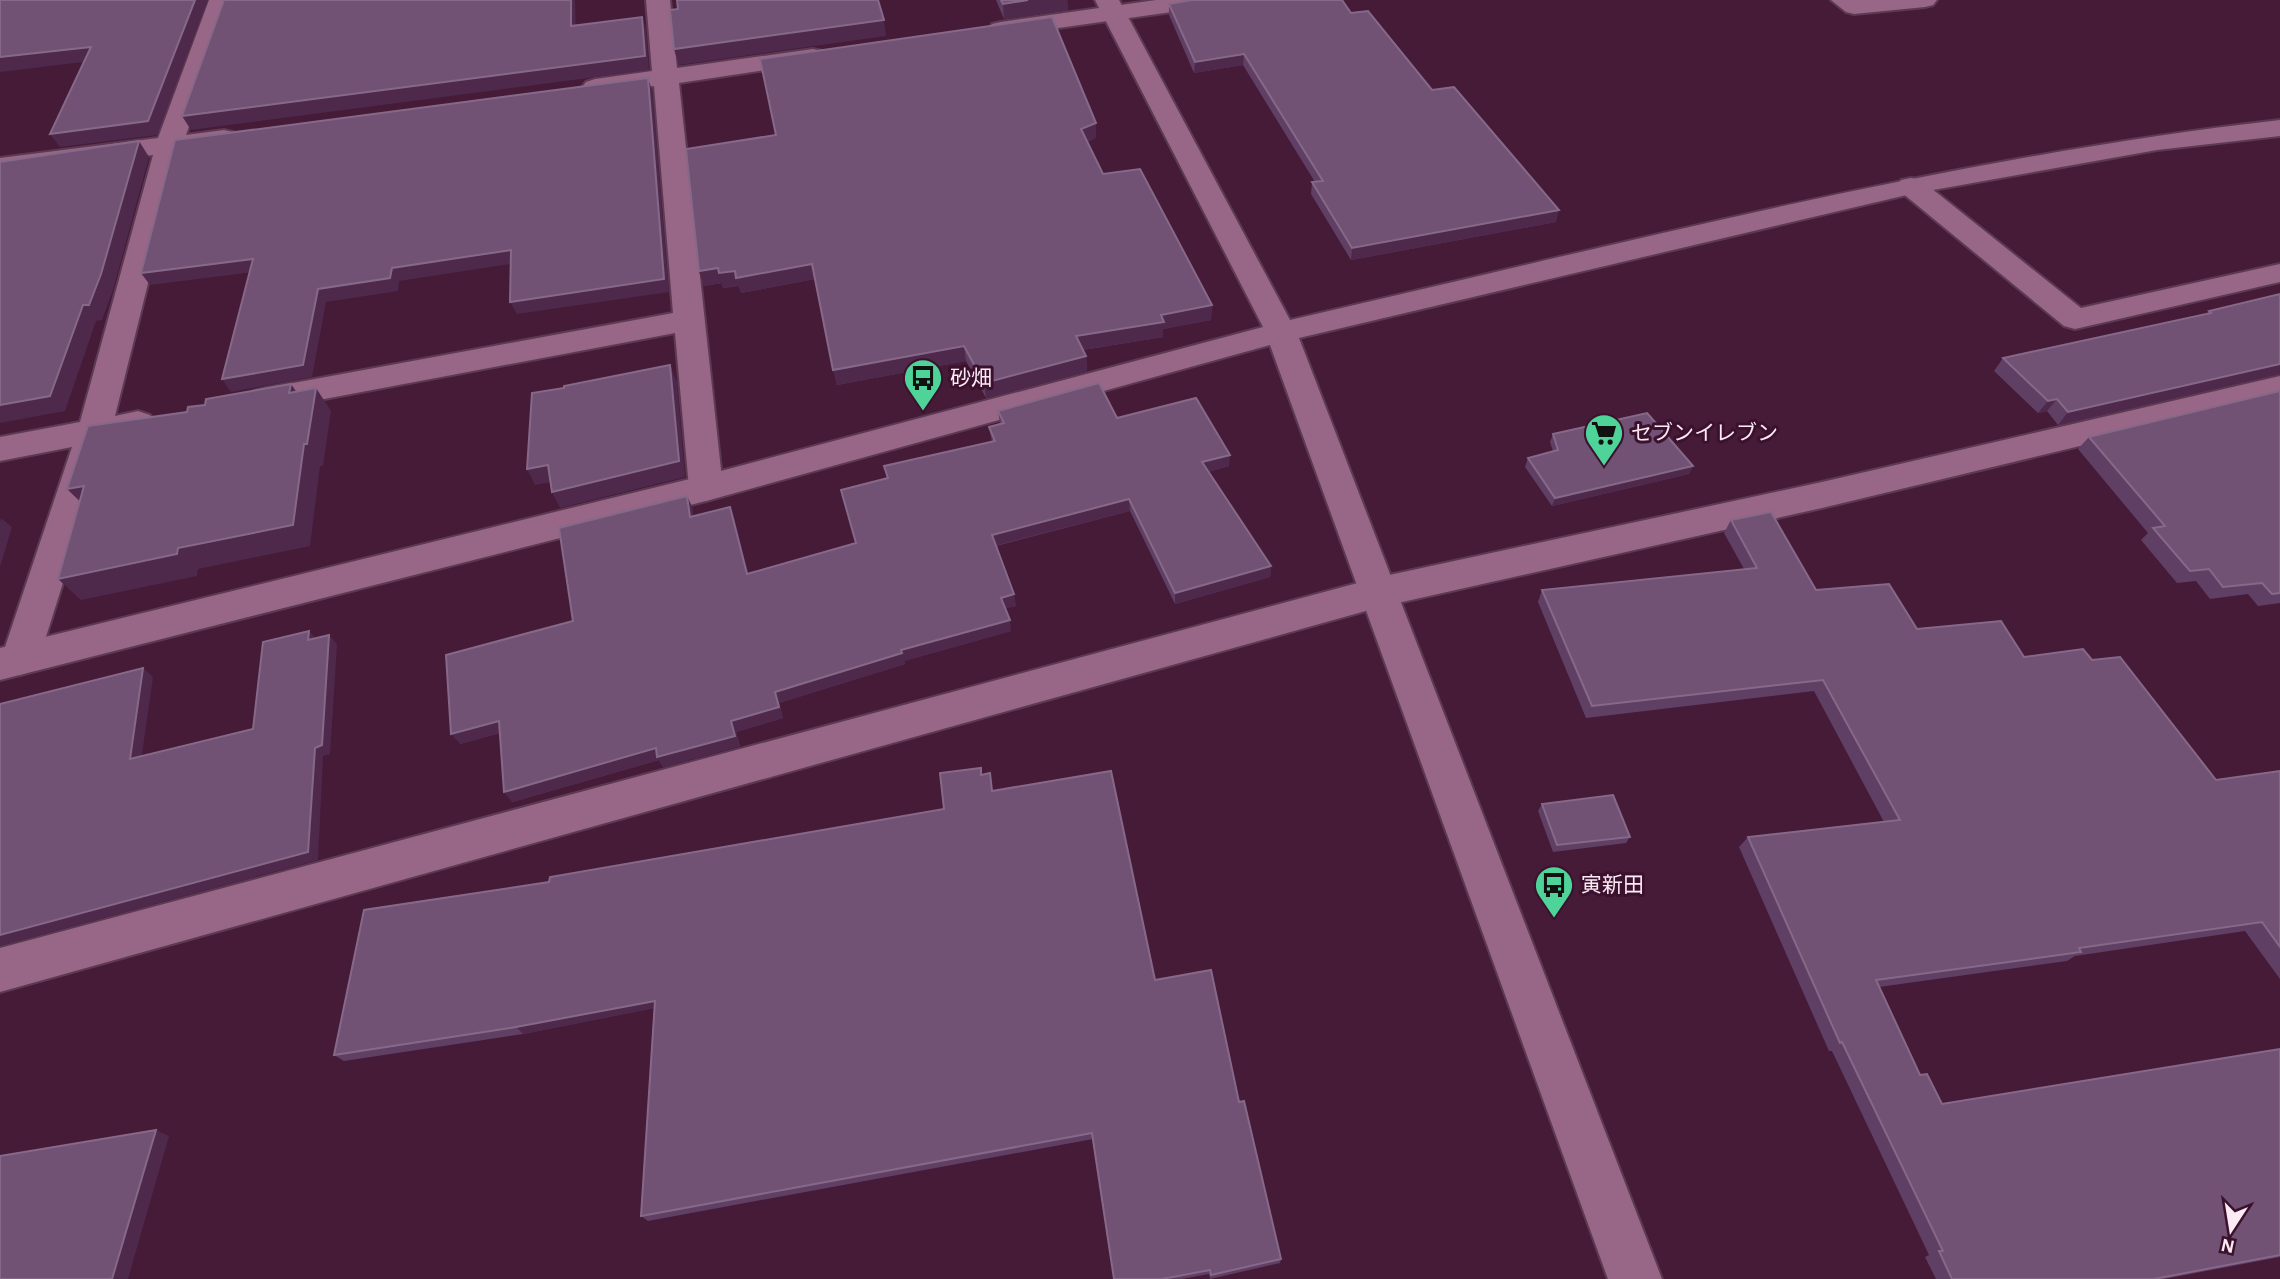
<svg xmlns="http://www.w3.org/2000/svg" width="2280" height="1279" viewBox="0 0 2280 1279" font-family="'Alegreya Sans','Noto Sans JP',sans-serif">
  <rect width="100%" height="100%" fill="#461b38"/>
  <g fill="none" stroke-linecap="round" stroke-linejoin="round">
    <!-- street casing -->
    <g stroke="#5c3a52" stroke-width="4">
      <g id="street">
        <polygon points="209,0 233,0 186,135 224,130 233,132 237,138 233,144 181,151 115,416 138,411 150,415 155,423 150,431 108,440 39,659 34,670 20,675 6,670 1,659 72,447 0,461 0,437 80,422 153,155 0,174 0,158 158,138"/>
        <polygon points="646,0 670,0 677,68 813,49 822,51 825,56 822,61 813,63 679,83 723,488 718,497 706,501 694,497 689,488 675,333 266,410 254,407 250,399 254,391 266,388 673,313 654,86 595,95 586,92 582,87 586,82 595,79 652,71"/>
        <polygon points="1156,0 1219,0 1215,5 1207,7 1001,36 992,34 989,29 992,24 1001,22"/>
        <polygon points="1831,0 1937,0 1933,5 1925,7 1854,14 1846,12"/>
        <polygon points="1911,178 1921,180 2081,308 2280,264 2280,282 2075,329 2064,326 1901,192 1897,186 1901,180"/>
        <polygon points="2280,376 2280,398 1822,508 1380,607 0,992 0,948 1380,577 1822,482"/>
      </g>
    </g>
    <!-- secondary casing -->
    <g stroke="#5c3a52" stroke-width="4">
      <path id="secondary" d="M1095,0H1119L1290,320C1618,245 1945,158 2280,120V136L2157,150L1911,194L1299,338L1662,1279H1608L1270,345L706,501L0,680V648L706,475L1263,327Z"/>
    </g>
    <!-- street -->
    <use href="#street" fill="#986686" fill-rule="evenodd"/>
    <!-- secondary -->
    <use href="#secondary" fill="#986686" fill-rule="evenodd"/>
  </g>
  <!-- wall -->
  <g fill="#603f65">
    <polygon points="996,0 1067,0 1068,10 1004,19"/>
    <polygon points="1169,4 1351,13 1432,90 1556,222 1351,260 1311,194 1312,182 1315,182 1243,65 1194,73 1169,15"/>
    <polygon points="1096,138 1087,142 1103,174 1212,305 1211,320 1163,329 1163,337 1083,350 1086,356 1087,371 986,398 966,361 837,385 815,279 741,293 739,286 723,288 722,283 704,286 699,271"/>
    <polygon points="2209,311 2280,374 2058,425 2047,411 2038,413 1994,371 2003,358 2207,314"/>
    <polygon points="2280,391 2280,603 2258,606 2248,594 2210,599 2196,581 2177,583 2141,540 2148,533 2078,449 2089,437"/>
    <polygon points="998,411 1117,418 1229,466 1208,472 1271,566 1270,577 1175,604 1130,511 996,546 1016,606 1005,608 1011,631 904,661 905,664 779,703 783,718 736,732 740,746 663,767 659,760 512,802 500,733 460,744 687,496 692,507 693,516 730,507 734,518 748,573 856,543 887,479 884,466 992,442 989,427 1000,424"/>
    <polygon points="1553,434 1693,466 1689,474 1552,506 1525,467 1528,458 1553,451 1550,442"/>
    <polygon points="1731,520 1816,590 1917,629 2024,657 2092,660 2216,780 2280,771 2280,979 2245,931 2075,956 2067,961 1879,987 1920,1075 1942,1104 2280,1049 2280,1257 2164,1279 1936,1279 1925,1257 1929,1255 1832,1051 1829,1051 1739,847 1748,837 1884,822 1814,691 1586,718 1538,602 1542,590 1744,569 1724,533"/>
    <polygon points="982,775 993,790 1155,980 1239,1102 1281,1259 1280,1263 1210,1279 1209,1274 1182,1279 1114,1279 1093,1139 648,1221 641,1216 654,1008 523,1034 344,1061 334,1055 549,882 944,809"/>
    <polygon points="1542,804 1630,837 1626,843 1553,852 1538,811"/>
  </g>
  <!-- shaded-wall -->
  <g fill="#4e294c">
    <polygon points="195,0 208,0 157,135 60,147 50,134"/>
    <polygon points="571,0 575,0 576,39 571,26"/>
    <polygon points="1028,0 1067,0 1068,10 1004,19 1003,4"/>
    <polygon points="642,17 646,30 649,70 191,130 182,116"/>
    <polygon points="884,20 886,36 679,65 674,49"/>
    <polygon points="91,47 100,60 0,72 0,57"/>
    <polygon points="1244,54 1243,65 1194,73 1195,62"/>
    <polygon points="648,78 652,90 669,292 517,314 510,302"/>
    <polygon points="1096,123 1096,138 1081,144 1081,129"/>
    <polygon points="139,141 149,157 113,290 102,320 96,321 65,411 0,423 0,405"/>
    <polygon points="1559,210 1556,222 1351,260 1352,248"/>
    <polygon points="511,250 517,263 399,281 398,291 326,302 312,377 231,392 222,379 318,289 392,268"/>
    <polygon points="253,259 261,271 150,285 141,273"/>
    <polygon points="812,264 815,279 741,293 739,286 723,288 722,283 704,286 699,271 718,268 735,271"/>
    <polygon points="1212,305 1211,320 1163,329 1163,337 1076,351 1076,336 1161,315"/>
    <polygon points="964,346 966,361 837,385 833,370"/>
    <polygon points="1086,356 1087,371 986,398 984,383"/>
    <polygon points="2280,364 2280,374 2058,425 2068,412"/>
    <polygon points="670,365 677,382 685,477 560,508 552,492"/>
    <polygon points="291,384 306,406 289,393"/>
    <polygon points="316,388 331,411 323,466 320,466 310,546 198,569 197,576 81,600 58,579 178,548 304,444"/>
    <polygon points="2057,399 2047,411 2038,413 2048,401"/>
    <polygon points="1230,455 1229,466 1201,474 1202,462"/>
    <polygon points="548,465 556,481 535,485 527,469"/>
    <polygon points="1693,466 1689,474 1552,506 1555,498"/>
    <polygon points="84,486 89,510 67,489"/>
    <polygon points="687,496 692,507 695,528 690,517"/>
    <polygon points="1129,499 1130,511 994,546 992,535"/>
    <polygon points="730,507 734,518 751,585 747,574"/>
    <polygon points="1,518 12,527 0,567 0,522"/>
    <polygon points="1271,566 1270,577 1175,604 1175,593"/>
    <polygon points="1014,594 1016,606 1003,609 1001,598"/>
    <polygon points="1010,620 1011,631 904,661 905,664 779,703 783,718 736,732 740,746 663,767 659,760 512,802 504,792 731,721 775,692 901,650"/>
    <polygon points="309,631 317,640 308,640"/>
    <polygon points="329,635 337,644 330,754 323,756 318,860 0,946 0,935 315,748"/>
    <polygon points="143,668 153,677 140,768 130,759"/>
    <polygon points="499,721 507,731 460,744 451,734"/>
    <polygon points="655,1001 660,1007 523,1034 516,1027"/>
    <polygon points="156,1130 169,1136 128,1279 112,1279"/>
  </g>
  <!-- building -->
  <g fill="#715174" stroke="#866988" stroke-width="2">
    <polygon points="0,0 195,0 148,121 50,134 91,47 0,57"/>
    <polygon points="224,0 571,0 571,26 642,17 645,56 182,116"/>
    <polygon points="677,0 878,0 884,20 674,49 670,10 678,9"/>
    <polygon points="1001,0 1028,0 1003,4"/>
    <polygon points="1192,0 1342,0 1351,13 1368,11 1432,90 1454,87 1559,210 1352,248 1312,182 1323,181 1244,54 1195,62 1169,4"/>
    <polygon points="1052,17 1096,123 1081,129 1103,174 1140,169 1212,305 1161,315 1164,322 1076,336 1086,356 984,383 964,346 833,370 812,264 736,278 735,271 719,273 718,268 699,271 686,149 776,135 760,59"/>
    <polygon points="648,78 664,279 510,302 511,250 392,268 390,278 318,289 303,365 222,379 253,259 141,273 175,140"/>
    <polygon points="139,141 101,274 89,305 83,305 50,396 0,405 0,162"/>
    <polygon points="2280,294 2280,364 2068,412 2057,399 2048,401 2003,358 2211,313 2209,311"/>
    <polygon points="670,365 679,461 552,492 548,465 527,469 532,393 564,388 564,386"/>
    <polygon points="1099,383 1117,418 1196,398 1230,455 1202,462 1271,566 1175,593 1129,499 992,535 1014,594 1001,598 1010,620 901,650 902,653 775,692 779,707 731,721 735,736 657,757 656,748 504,792 499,721 451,734 446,655 573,621 559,528 687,496 690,517 730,507 747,574 856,543 841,490 888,478 884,466 995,441 989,427 1004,423 998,411"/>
    <polygon points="291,384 289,393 316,388 307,444 304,444 293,525 178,548 177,554 58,579 84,486 67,489 88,426 187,412 188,407 205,405 206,399"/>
    <polygon points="2280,391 2280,593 2272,594 2262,583 2223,587 2209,569 2190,571 2153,528 2165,526 2089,437"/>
    <polygon points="1647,413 1693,466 1555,498 1528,458 1558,450 1553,434"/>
    <polygon points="1771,512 1816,590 1889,584 1917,629 2001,621 2024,657 2083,649 2092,660 2120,657 2216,780 2280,771 2280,947 2262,922 2079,948 2081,952 1876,980 1920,1075 1927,1074 1942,1104 2280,1049 2280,1255 2154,1279 1952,1279 1939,1251 1943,1251 1842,1042 1840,1043 1748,837 1900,820 1823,680 1592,706 1542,590 1757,568 1731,520"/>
    <polygon points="309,631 308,640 329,635 322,745 315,748 308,852 0,935 0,704 143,668 130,759 253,729 263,642"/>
    <polygon points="981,768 981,775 990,773 992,791 1111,771 1155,980 1211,970 1239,1102 1244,1101 1281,1259 1211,1275 1210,1270 1162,1279 1114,1279 1092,1133 641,1216 655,1001 516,1027 334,1055 364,910 549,882 550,877 944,809 940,773"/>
    <polygon points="1613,795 1630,837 1557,845 1542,804"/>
    <polygon points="156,1130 112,1279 0,1279 0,1156"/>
  </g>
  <!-- icons -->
  <defs>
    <g id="bus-pin" transform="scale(2.0125)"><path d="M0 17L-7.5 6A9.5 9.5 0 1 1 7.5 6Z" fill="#4ed399" stroke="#3b112e"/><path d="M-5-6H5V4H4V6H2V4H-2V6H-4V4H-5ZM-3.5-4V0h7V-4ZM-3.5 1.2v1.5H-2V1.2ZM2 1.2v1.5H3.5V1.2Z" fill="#111"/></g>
    <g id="supermarket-pin" transform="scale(2.0125)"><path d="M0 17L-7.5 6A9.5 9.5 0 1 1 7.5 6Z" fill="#4ed399" stroke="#3b112e"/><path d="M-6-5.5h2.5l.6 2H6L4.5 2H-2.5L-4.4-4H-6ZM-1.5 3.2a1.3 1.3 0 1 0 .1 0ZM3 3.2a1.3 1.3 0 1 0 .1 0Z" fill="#111"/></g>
  </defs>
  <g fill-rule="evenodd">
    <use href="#bus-pin" x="923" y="378"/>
    <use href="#supermarket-pin" x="1604" y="433"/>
    <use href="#bus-pin" x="1554" y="885"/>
  </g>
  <g text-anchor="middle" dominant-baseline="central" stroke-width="6" stroke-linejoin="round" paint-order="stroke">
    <!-- poi labels -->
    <g font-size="21" fill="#fceaf4" stroke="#3b112e" text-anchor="start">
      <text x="950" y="378">砂畑</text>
      <text x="1631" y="433">セブンイレブン</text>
      <text x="1581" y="885">寅新田</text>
    </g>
  </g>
  <!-- north arrow -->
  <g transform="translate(2231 1230) rotate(192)" stroke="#3b112e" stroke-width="5" paint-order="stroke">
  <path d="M0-5L12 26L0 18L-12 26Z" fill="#fceaf4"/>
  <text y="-10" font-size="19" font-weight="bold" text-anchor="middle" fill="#fceaf4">N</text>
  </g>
</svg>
